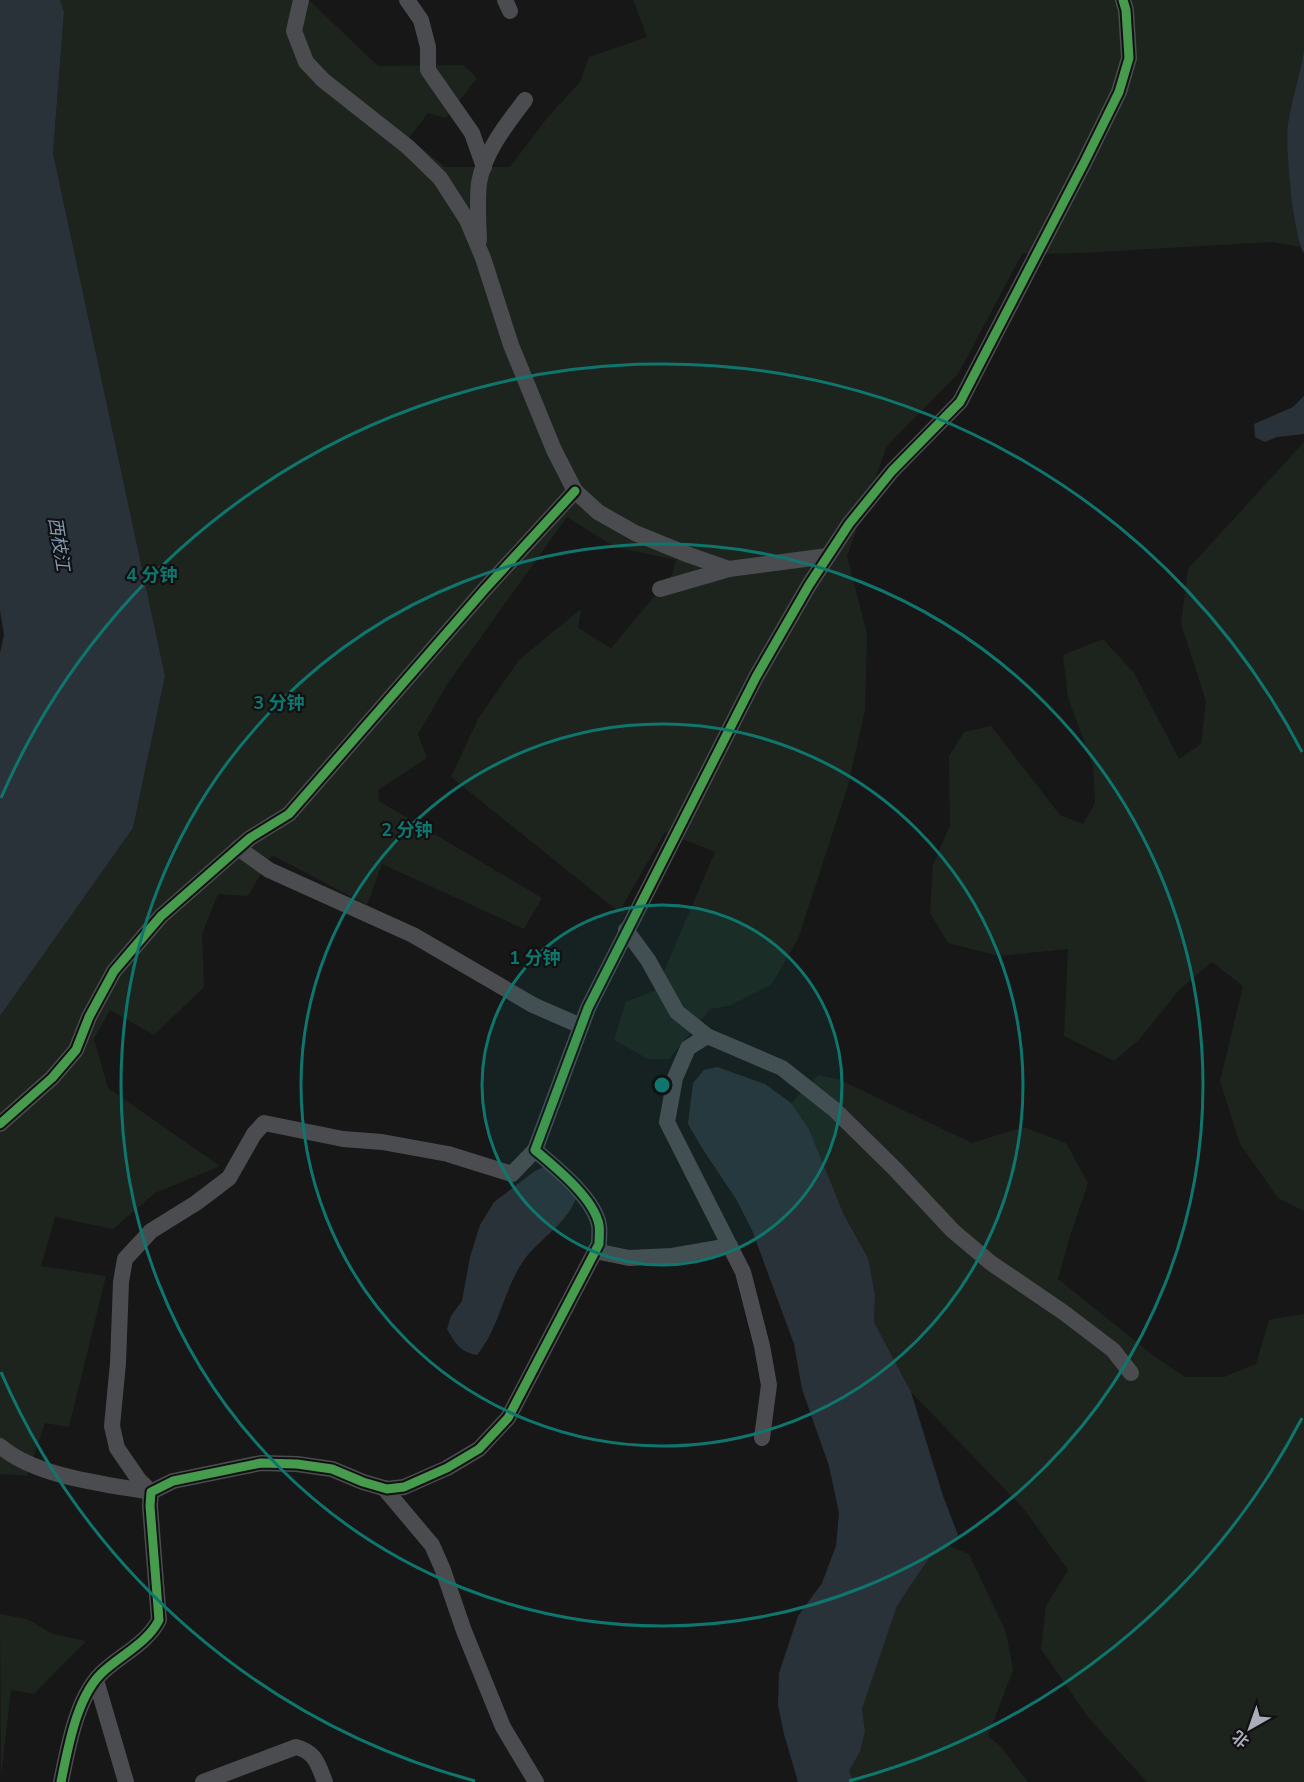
<svg xmlns="http://www.w3.org/2000/svg" width="1304" height="1782" viewBox="0 0 1304 1782" font-family="'Nunito Sans','Noto Sans SC',sans-serif">
  <rect width="100%" height="100%" fill="#171717"/>
  <!-- green -->
  <g fill="#1d241e">
    <polygon points="60,0 309,0 378,66 463,65 477,78 446,118 428,113 409,138 445,167 510,167 547,118 580,82 589,57 647,37 633,0 1304,0 1304,50 1288,126 1294,219 1300,247 1272,242 1081,253 1022,254 958,374 887,446 847,556 867,634 865,710 848,786 798,939 771,985 729,1006 710,1009 669,1059 648,1059 614,1040 626,1002 656,990 715,852 665,832 619,912 451,777 478,719 519,660 581,609 578,628 611,648 672,575 676,560 615,547 567,517 448,683 418,734 427,758 378,790 379,801 542,898 524,929 382,864 367,905 272,855 248,896 218,894 202,934 204,987 154,1035 110,1010 94,1039 108,1088 220,1166 155,1193 113,1229 55,1217 41,1266 106,1276 69,1427 45,1423 27,1476 0,1474 0,1016 133,828 165,676 53,153 64,12"/>
    <polygon points="1304,442 1304,1211 1278,1198 1240,1144 1220,1081 1243,986 1212,962 1179,990 1139,1040 1114,1061 1064,1036 1068,949 999,956 948,943 930,913 933,865 950,825 949,756 964,732 991,726 1060,815 1083,824 1095,803 1093,765 1068,698 1063,655 1103,639 1134,673 1179,759 1201,744 1206,701 1181,624 1188,569"/>
    <polygon points="818,1075 838,1079 972,1143 1024,1127 1066,1143 1088,1183 1069,1239 1058,1279 1154,1356 1185,1377 1224,1377 1256,1364 1269,1320 1304,1314 1304,1782 1147,1782 1088,1717 1041,1649 1046,1606 1068,1570 1024,1509 911,1392 874,1322 875,1294 868,1258 844,1215 809,1129 791,1103"/>
    <polygon points="949,1546 969,1554 1006,1632 1013,1670 988,1736 1001,1747 1028,1782 854,1782 849,1771 860,1752 865,1731 862,1709 897,1606 929,1558"/>
    <polygon points="0,1614 27,1619 53,1634 86,1641 34,1694 11,1690 1,1777"/>
  </g>
  <!-- water -->
  <g fill="#2a3239">
    <polygon points="0,0 60,0 64,12 53,153 165,676 133,828 0,1016 0,653 4,635 0,610"/>
    <path d="M1304,50V253C1293,237 1285,144 1288,124C1292,99 1300,75 1304,50Z"/>
    <polygon points="1304,396 1304,434 1277,437 1265,442 1255,437 1254,424 1293,407"/>
    <polygon points="717,1067 765,1084 791,1103 809,1129 844,1215 868,1258 875,1294 874,1322 911,1392 943,1496 958,1535 949,1546 929,1558 897,1606 862,1709 865,1731 860,1752 849,1771 854,1782 798,1782 784,1734 778,1705 779,1673 798,1616 822,1583 836,1546 839,1513 829,1466 802,1389 794,1344 752,1230 736,1199 702,1148 688,1124 693,1083 704,1070"/>
    <path d="M544,1167L576,1199C563,1228 537,1240 522,1263C503,1292 499,1329 477,1355C460,1352 455,1343 447,1329L451,1316L462,1301L470,1257L480,1225L494,1202L535,1171Z"/>
  </g>
  <g fill="none" stroke-linecap="round" stroke-linejoin="round">
    <!-- minor -->
    <g stroke="#4b4c50" stroke-width="16">
      <polyline points="301,0 294,31 306,62 323,80 408,147 440,178 467,220 483,258 511,345 554,450 575,491 598,512 635,533 689,555 729,569 828,556"/>
      <polyline points="407,0 421,20 428,47 428,70 472,133 484,167"/>
      <polyline points="505,0 510,11"/>
      <path d="M479,240C478,221 477,201 479,183C484,152 507,124 525,100"/>
      <polyline points="660,589 729,569"/>
      <polyline points="238,848 269,870 413,935 533,1005 581,1026"/>
      <polyline points="626,930 648,960 677,1012 707,1036 782,1068 835,1110 894,1168 953,1231 991,1263 1063,1312 1113,1350 1131,1373"/>
      <polyline points="707,1036 688,1048 675,1078 667,1122 743,1272 762,1346 769,1385 762,1438"/>
      <polyline points="0,1124 52,1078 76,1050 89,1017 114,971 161,916 250,838 289,814 485,589 575,491"/>
      <polyline points="595,1251 629,1258 672,1256 730,1246"/>
      <path d="M0,1446C36,1477 105,1484 151,1492"/>
      <polyline points="384,1488 432,1545 443,1570 464,1631 503,1727 536,1782"/>
      <polyline points="151,1492 139,1480 117,1448 112,1426 118,1363 121,1282 125,1259 151,1231 196,1203 229,1178 254,1134 264,1123 343,1139 382,1142 448,1154 512,1174 535,1150"/>
      <polyline points="96,1680 126,1782"/>
      <path d="M61,1782C68,1748 77,1693 105,1670C123,1654 148,1642 159,1620L150,1506L151,1492L173,1481L261,1463L297,1464L332,1469L363,1482L387,1489L404,1487L447,1468L479,1449L508,1418L599,1244C599,1238 600,1230 599,1225C594,1198 555,1167 535,1150L588,1008L756,677L809,585L849,524L892,471L960,402L1085,161L1119,92L1129,58L1126,10L1123,0"/>
      <path d="M203,1782L296,1747C316,1752 318,1765 325,1782"/>
    </g>
    <!-- cycleway casing -->
    <g stroke="#111113" stroke-width="13">
      <g id="cycleway">
        <polyline points="0,1124 52,1078 76,1050 89,1017 114,971 161,916 250,838 289,814 485,589 575,491"/>
        <path d="M61,1782C68,1748 77,1693 105,1670C123,1654 148,1642 159,1620L150,1506L151,1492L173,1481L261,1463L297,1464L332,1469L363,1482L387,1489L404,1487L447,1468L479,1449L508,1418L599,1244C599,1238 600,1230 599,1225C594,1198 555,1167 535,1150L588,1008L756,677L809,585L849,524L892,471L960,402L1085,161L1119,92L1129,58L1126,10L1123,0"/>
      </g>
    </g>
    <!-- cycleway -->
    <use href="#cycleway" stroke="#469c4c" stroke-width="9"/>
  </g>
  <!-- distance rings -->
  <circle cx="662" cy="1085" r="180" fill="#0f766e" fill-opacity=".12"/>
  <g fill="none" stroke="#0f766e" stroke-width="3">
    <circle cx="662" cy="1085" r="180"/>
    <circle cx="662" cy="1085" r="361"/>
    <circle cx="662" cy="1085" r="541"/>
    <path d="M1302 1418A721 721 0 0 1 849 1781M475 1781A721 721 0 0 1 1 1372M1 798A721 721 0 0 1 1302 752"/>
  </g>
  <g text-anchor="middle" dominant-baseline="central" stroke-width="4.5" stroke-linejoin="round" paint-order="stroke">
    <!-- water labels -->
    <g font-size="18" font-style="italic" fill="#7f9bb3" stroke="#111113">
      <text transform="translate(59 544) rotate(81)">西枝江</text>
    </g>
  </g>
  <circle cx="662" cy="1085" r="9" fill="#0f766e" stroke="#111113" stroke-width="3"/>
  <g font-size="18" text-anchor="middle" font-weight="bold" fill="#0f766e" stroke="#111113" stroke-width="4.5" stroke-linejoin="round" paint-order="stroke">
    <text x="152" y="581">4 分钟</text>
    <text x="279" y="709">3 分钟</text>
    <text x="407" y="836">2 分钟</text>
    <text x="535" y="964">1 分钟</text>
  </g>
  <!-- north arrow -->
  <g transform="translate(1250 1728) rotate(220)" stroke="#111113" stroke-width="4.5" paint-order="stroke">
  <path d="M0-4.5L10 22L0 15L-10 22Z" fill="#a8adb8"/>
  <text y="-9" font-size="16" font-weight="bold" text-anchor="middle" fill="#a8adb8">北</text>
  </g>
</svg>
